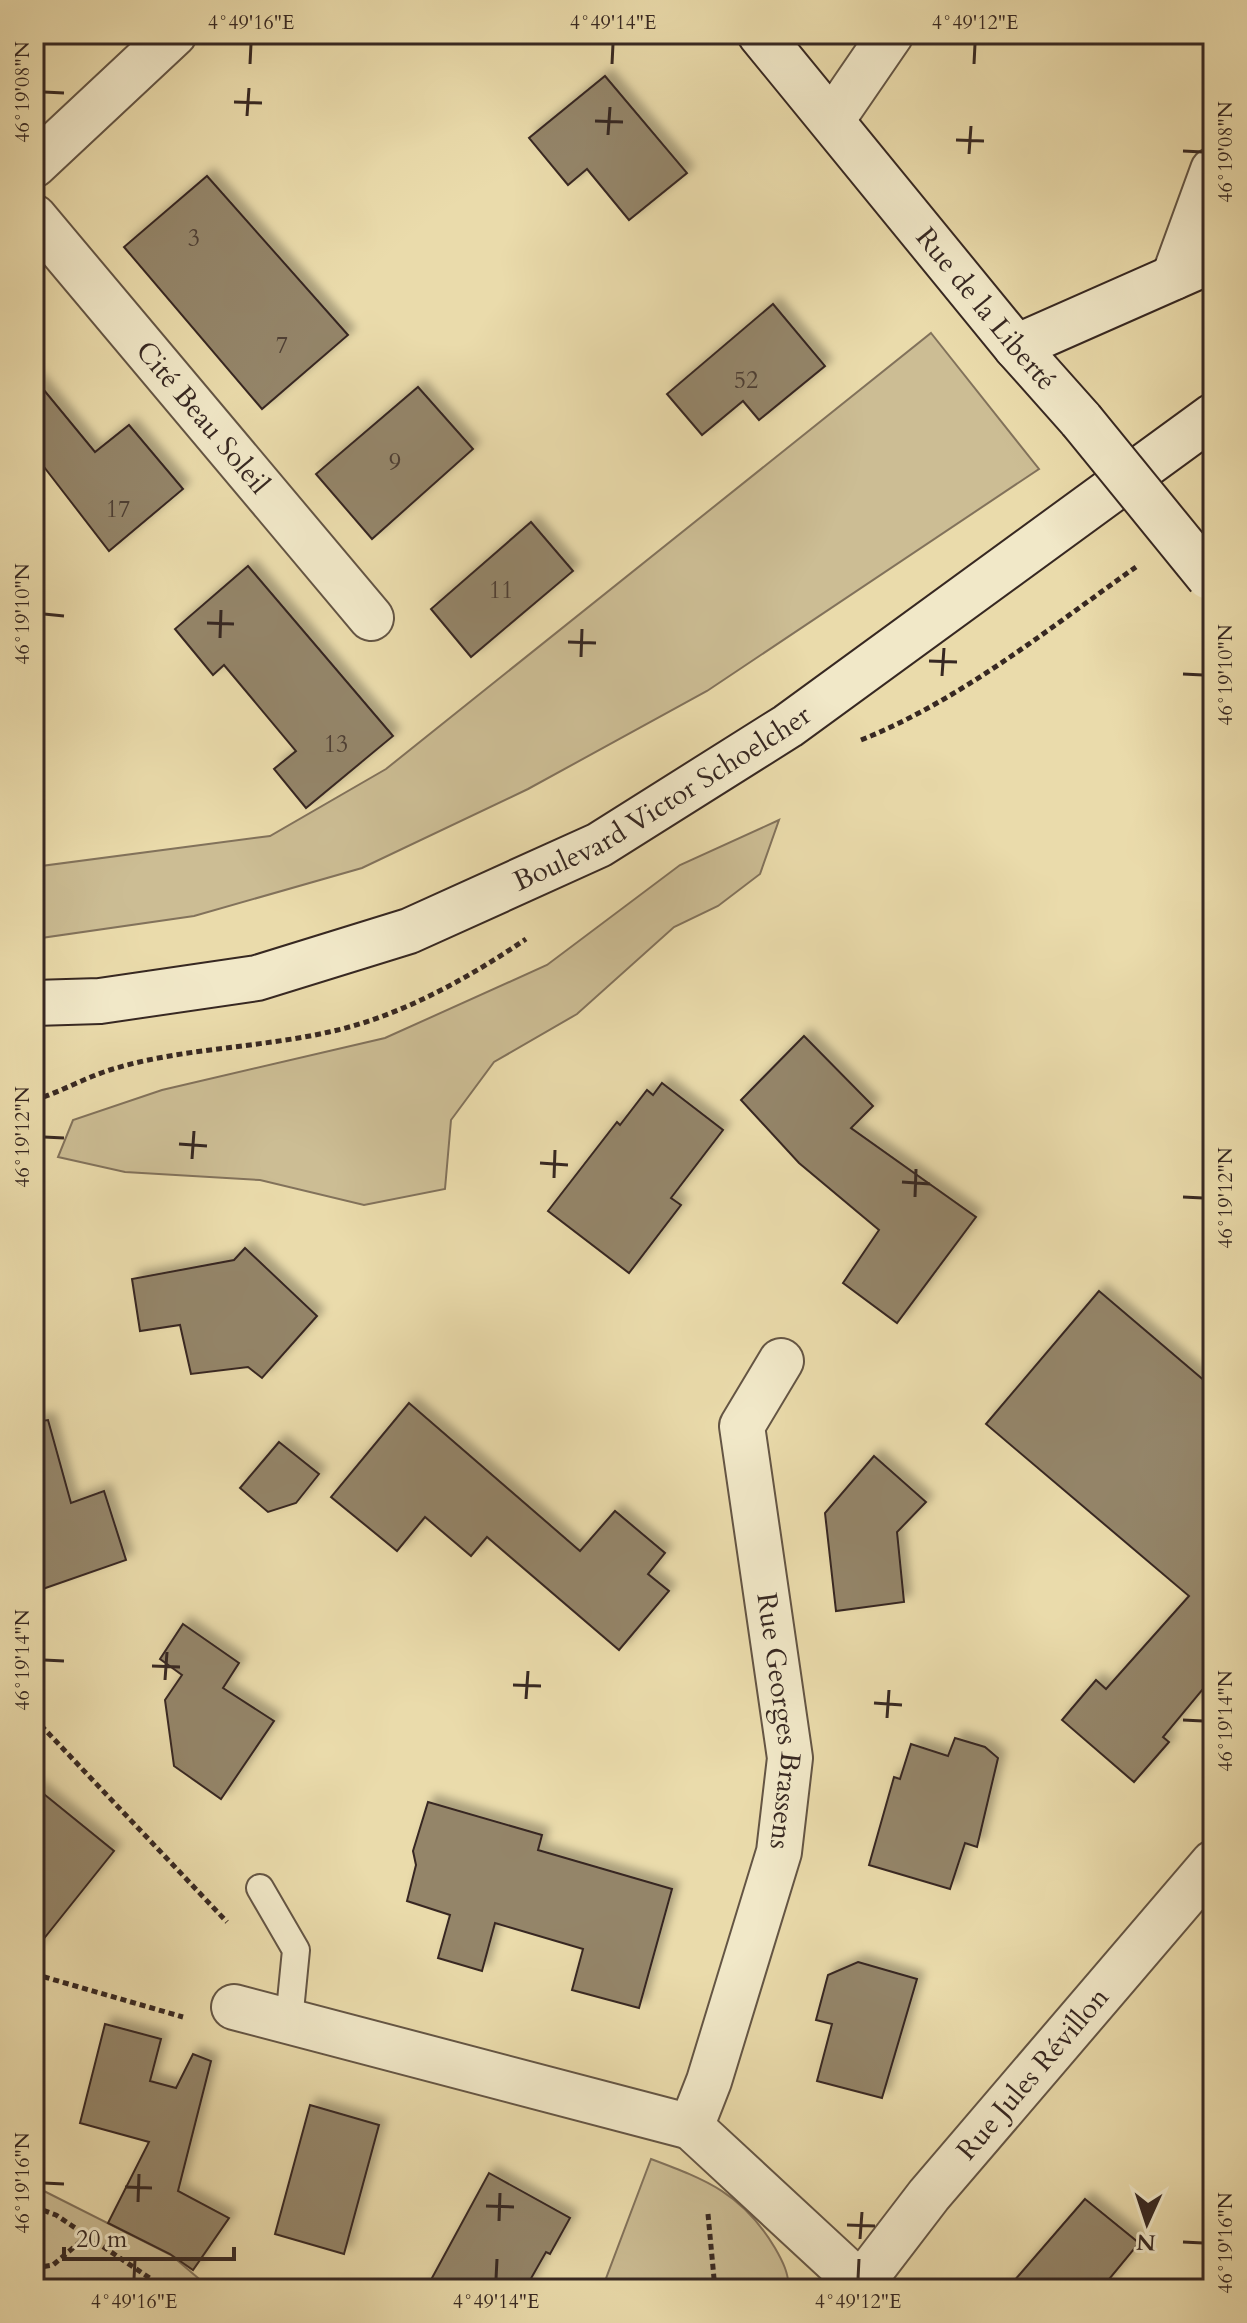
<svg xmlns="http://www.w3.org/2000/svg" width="1247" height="2323" viewBox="0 0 1247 2323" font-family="Cardo,serif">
  <defs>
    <filter id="shadow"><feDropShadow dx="7" dy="-7" stdDeviation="4" flood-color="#0004"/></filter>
  </defs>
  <rect width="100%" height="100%" fill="#eadbab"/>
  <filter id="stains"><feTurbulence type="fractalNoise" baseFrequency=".0025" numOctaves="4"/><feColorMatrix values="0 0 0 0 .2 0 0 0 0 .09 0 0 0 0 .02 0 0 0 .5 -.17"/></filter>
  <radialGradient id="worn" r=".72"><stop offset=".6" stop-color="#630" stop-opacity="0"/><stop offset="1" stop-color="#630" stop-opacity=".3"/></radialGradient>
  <!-- green -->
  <g fill="#ccbd94" stroke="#82725b" stroke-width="2">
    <polygon points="931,333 1039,469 707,691 528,789 362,868 194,916 34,939 34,867 270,836 386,769"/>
    <polygon points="779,820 760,874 718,906 674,927 577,1014 494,1062 451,1120 445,1189 364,1205 260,1180 125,1172 58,1157 73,1120 162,1090 385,1038 547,965 680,865"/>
    <path d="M651,2159C707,2180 743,2194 775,2248C782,2260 790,2275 788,2289H602Z"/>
    <polygon points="34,2186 171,2255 211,2289 34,2289"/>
  </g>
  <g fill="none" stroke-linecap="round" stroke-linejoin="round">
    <!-- stream -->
    <polyline stroke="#7e6f58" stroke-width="16" points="107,2289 118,2289"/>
  </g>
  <!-- building -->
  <g fill="#948569" stroke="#372822" stroke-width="2" filter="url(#shadow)">
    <polygon points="605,76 687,173 629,220 587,169 568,185 529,138"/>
    <polygon points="207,176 348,335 262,409 124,247"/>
    <polygon points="773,304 825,366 759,420 743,401 702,435 667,394"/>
    <polygon points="34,378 95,452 129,425 183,489 109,551 34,454"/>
    <polygon points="418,387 473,449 372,539 316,474"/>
    <polygon points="531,522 573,571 471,657 431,609"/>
    <polygon points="248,566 393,736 306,808 274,769 296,751 224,665 213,675 175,629"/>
    <polygon points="804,1036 873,1106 851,1128 976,1217 897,1323 843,1283 879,1230 799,1163 741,1100"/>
    <polygon points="662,1083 723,1130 671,1198 681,1205 629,1273 548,1211 617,1122 620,1125 647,1090 653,1095"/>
    <polygon points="245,1248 317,1316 262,1378 248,1367 191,1374 180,1325 140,1331 132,1279 234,1260"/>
    <polygon points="1099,1291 1213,1388 1213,1677 1163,1737 1169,1742 1134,1782 1062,1720 1096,1680 1106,1689 1189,1596 986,1424"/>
    <polygon points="409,1403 580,1551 615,1511 665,1553 648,1574 669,1591 619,1650 487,1537 471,1556 425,1517 397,1551 331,1497"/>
    <polygon points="48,1420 71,1503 104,1491 126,1560 34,1592 34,1422"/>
    <polygon points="279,1442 319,1474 296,1503 268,1512 240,1488"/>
    <polygon points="874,1456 926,1502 897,1532 904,1602 836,1611 825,1513"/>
    <polygon points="183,1624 239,1663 223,1688 274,1721 221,1799 174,1766 165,1700 182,1675 160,1659"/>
    <polygon points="955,1738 985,1747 998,1758 977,1847 965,1843 950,1889 869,1865 894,1777 900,1779 911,1744 948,1756"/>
    <polygon points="34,1786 114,1851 34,1951"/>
    <polygon points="428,1802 542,1835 538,1850 672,1889 639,2008 572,1990 583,1949 495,1923 482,1971 438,1958 450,1915 407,1901 416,1865 413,1851"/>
    <polygon points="858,1962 917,1979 882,2098 817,2081 832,2024 816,2020 828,1975"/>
    <polygon points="105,2024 161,2039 150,2081 176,2088 193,2054 211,2061 178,2191 229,2218 193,2270 170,2254 108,2223 149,2142 80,2123"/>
    <polygon points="310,2105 379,2125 344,2254 275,2234"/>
    <polygon points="489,2173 570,2218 550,2254 546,2252 525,2289 426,2289"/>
    <polygon points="1085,2199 1139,2243 1101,2289 1007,2289"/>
  </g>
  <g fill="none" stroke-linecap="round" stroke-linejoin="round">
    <!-- lane casing -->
    <g stroke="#645544" stroke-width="30">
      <polyline id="lane" points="260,1888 296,1950 289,2021"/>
    </g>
    <!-- street casing -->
    <g stroke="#645544" stroke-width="48">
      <g id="street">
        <polyline points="832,120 891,34"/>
        <polyline points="34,165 174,34"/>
        <path id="s1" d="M34,217L371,618"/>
        <polyline points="1174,277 1213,170"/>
        <path id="s2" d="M781,1361L742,1426L790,1758L779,1852L709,2081L691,2127L866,2289"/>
        <polyline points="234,2007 691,2127"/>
        <path id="s3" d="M857,2289L929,2195L1213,1863"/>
      </g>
    </g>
    <!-- secondary casing -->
    <g stroke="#372822" stroke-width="48">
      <g id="secondary">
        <path id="s4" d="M760,34L1016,347L1081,420"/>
        <polyline points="1016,347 1213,260"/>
        <path id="s5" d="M34,1003L100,1001L257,978L409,931L599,845L788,726L1213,416"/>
      </g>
    </g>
    <!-- path -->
    <g stroke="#372822" stroke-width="5" stroke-dasharray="6 4" stroke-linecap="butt">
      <path d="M861,740C961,700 1048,629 1136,567"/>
      <path d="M34,1100C61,1092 86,1077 113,1069C182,1048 258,1048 329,1032C399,1017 467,979 526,939"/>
      <polyline points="34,1718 227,1922"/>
      <polyline points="34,1974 183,2017"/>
      <polyline points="34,2207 56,2215 166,2289"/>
      <polyline points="708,2214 715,2289"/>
      <polyline points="34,2268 53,2265 87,2236"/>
    </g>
    <!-- lane -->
    <use href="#lane" stroke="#f1e8c8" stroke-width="26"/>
    <!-- street -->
    <use href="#street" stroke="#f1e8c8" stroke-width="44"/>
    <!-- secondary -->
    <use href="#secondary" stroke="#f1e8c8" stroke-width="44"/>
    <!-- secondary-bridge casing -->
    <g stroke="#372822" stroke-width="48" stroke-linecap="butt">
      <polyline id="secondary-bridge" points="1081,420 1209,577"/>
    </g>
    <!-- secondary-bridge -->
    <use href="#secondary-bridge" stroke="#f1e8c8" stroke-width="44"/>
  </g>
  <!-- ticks -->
  <path fill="none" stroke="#372822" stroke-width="3" d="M250,64L251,44M612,64L613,44M974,64L975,44M44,92L64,93M234,102L262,103M247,116L249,88M595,121L623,122M608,135L610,107M956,140L984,141M1183,151L1203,152M969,154L971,126M44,614L64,616M207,623L234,624M220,638L221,610M568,642L596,643M581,657L582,629M929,661L957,662M1183,674L1203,675M942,676L944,648M44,1137L64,1138M179,1144L207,1146M192,1159L194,1131M540,1163L568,1165M554,1178L555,1150M902,1182L930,1184M915,1197L916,1169M1183,1197L1203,1198M44,1660L64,1661M152,1666L180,1667M165,1680L167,1652M513,1685L541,1686M526,1699L528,1671M874,1703L902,1705M887,1718L889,1690M1183,1720L1203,1721M44,2183L64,2184M125,2187L152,2188M138,2202L139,2174M486,2206L514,2207M499,2221L500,2193M847,2225L875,2226M860,2239L862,2212M1183,2242L1203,2243M134,2279L135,2259M496,2279L497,2259M858,2279L859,2259"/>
  <g text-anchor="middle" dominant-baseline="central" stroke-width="6" stroke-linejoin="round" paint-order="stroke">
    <!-- number labels -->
    <g font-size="24" fill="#4e3f34">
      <text x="194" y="238">3</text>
      <text x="282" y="345">7</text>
      <text x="746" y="380">52</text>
      <text x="395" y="462">9</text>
      <text x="118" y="509">17</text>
      <text x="501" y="590">11</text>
      <text x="336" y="744">13</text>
    </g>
    <!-- street labels -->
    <g font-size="28" fill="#372822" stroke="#f1e8c8">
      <text stroke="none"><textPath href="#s4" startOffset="356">Rue de la Liberté</textPath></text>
      <text stroke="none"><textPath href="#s1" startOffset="262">Cité Beau Soleil</textPath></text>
      <text stroke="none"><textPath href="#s5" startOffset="670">Boulevard Victor Schoelcher</textPath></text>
      <text stroke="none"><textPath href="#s2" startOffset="374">Rue Georges Brassens</textPath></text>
      <text stroke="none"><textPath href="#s3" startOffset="278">Rue Jules Révillon</textPath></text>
    </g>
  </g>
  <!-- margin -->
  <rect width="1247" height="2323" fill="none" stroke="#eadbab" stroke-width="88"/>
  <!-- north arrow -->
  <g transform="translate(1147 2223) rotate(183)" stroke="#f1e8c8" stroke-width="6" paint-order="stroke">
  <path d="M0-6L14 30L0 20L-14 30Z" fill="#372822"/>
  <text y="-12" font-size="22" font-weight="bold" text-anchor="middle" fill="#372822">N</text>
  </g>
  <!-- scale -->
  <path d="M64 2247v12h170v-12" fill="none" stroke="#372822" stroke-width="4"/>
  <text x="76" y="2247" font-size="24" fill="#372822" stroke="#f1e8c8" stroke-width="6" paint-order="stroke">20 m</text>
  <rect x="44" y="44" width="1159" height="2235" fill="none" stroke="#372822" stroke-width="3"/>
  <g font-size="20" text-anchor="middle" fill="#372822">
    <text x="251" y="29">4°49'16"E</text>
    <text x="613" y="29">4°49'14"E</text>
    <text x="975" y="29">4°49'12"E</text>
    <text transform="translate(22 92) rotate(-90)" y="7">46°19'08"N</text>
    <text transform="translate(1225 152) rotate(-90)" y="7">46°19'08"N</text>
    <text transform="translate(22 614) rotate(-90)" y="7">46°19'10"N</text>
    <text transform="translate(1225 675) rotate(-90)" y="7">46°19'10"N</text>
    <text transform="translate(22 1137) rotate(-90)" y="7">46°19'12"N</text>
    <text transform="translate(1225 1198) rotate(-90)" y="7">46°19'12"N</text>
    <text transform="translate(22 1660) rotate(-90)" y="7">46°19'14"N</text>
    <text transform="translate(1225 1721) rotate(-90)" y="7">46°19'14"N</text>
    <text transform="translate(22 2183) rotate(-90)" y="7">46°19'16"N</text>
    <text transform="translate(1225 2243) rotate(-90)" y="7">46°19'16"N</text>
    <text x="134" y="2308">4°49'16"E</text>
    <text x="496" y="2308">4°49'14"E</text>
    <text x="858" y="2308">4°49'12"E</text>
  </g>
  <rect width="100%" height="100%" filter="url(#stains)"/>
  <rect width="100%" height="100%" fill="url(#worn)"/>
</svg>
